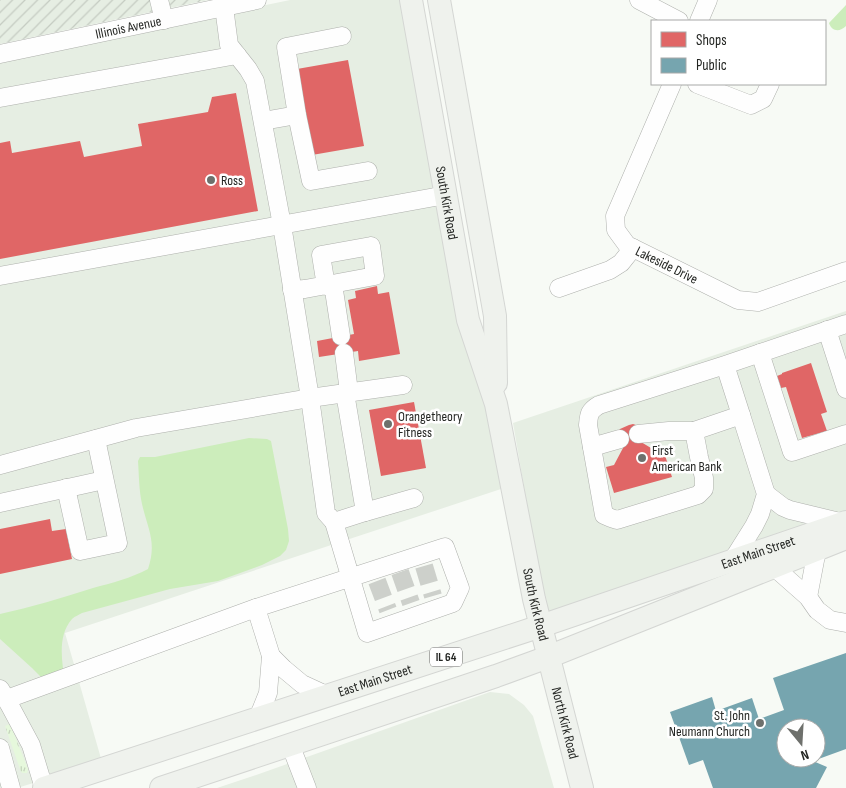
<svg xmlns="http://www.w3.org/2000/svg" width="846" height="788" viewBox="0 0 846 788" font-family="'Sofia Sans Condensed',sans-serif">
  <defs>
    <pattern id="industrial-furrows" width="10" height="10" patternUnits="userSpaceOnUse" patternTransform="scale(1.25)"><rect width="10" height="10" fill="#e6eee3"/><path d="M-1 1l2-2M0 10L10 0M9 11l2-2" fill="none" stroke="#c5ccc2"/></pattern>
    <pattern id="grass-tufts" width="24" height="20" patternUnits="userSpaceOnUse" patternTransform="scale(1.25)"><rect width="24" height="20" fill="#e6f8dc"/><path d="M3 7l-1-3M5 7V3M7 7l1-3M15 17l-1-3M17 17v-4M19 17l1-3" fill="none" stroke="#c5d4bc"/></pattern>
  </defs>
  <rect width="100%" height="100%" fill="#f7faf5"/>
  <!-- built -->
  <g fill="#e6eee3">
    <polygon points="290,0 403,0 504,488 65,633 102,762 17,788 0,788 0,61"/>
    <polygon points="846,311 846,513 546,615 513,423"/>
    <polygon points="490,692 509,694 524,705 533,716 554,788 217,788 259,774"/>
  </g>
  <!-- industrial -->
  <polygon fill="url(#industrial-furrows)" points="0,0 208,0 0,44"/>
  <!-- grass -->
  <polygon fill="url(#grass-tufts)" points="10,724 28,769 27,773 23,773 21,772 5,726"/>
  <!-- water -->
  <g fill="#ccedbb">
    <path d="M846,5V26C840,32 832,32 829,23Z"/>
    <path d="M249,438L267,439L271,441L288,529L289,541L286,550L280,556L262,565L218,581L170,589L82,613C79,615 75,616 72,619C57,636 62,662 65,682H46L32,668L0,639V614C31,607 62,598 93,588C112,583 131,578 148,569C157,542 148,530 142,504C139,490 139,476 138,461L140,457H155Z"/>
  </g>
  <!-- shops -->
  <g fill="#e06666">
    <polygon points="348,60 364,146 312,155 297,69"/>
    <polygon points="236,93 258,211 0,259 0,143 10,141 12,153 80,141 84,157 142,146 138,124 208,112 212,97"/>
    <polygon points="377,286 378,294 389,292 400,354 359,361 358,351 319,357 317,341 354,334 348,300 356,298 355,291"/>
    <polygon points="811,363 827,412 821,414 827,431 802,438 786,387 781,388 777,376 782,374 782,373"/>
    <polygon points="414,402 426,468 381,476 369,410"/>
    <polygon points="633,424 636,425 641,442 656,451 663,449 672,477 614,493 606,467 614,465 623,448 618,432 620,429 629,425"/>
    <polygon points="50,519 52,531 66,529 72,559 0,574 0,529"/>
  </g>
  <!-- public -->
  <path fill="#76a5af" fill-rule="evenodd" d="M846,653V749L813,761L827,767L816,788H713L703,760L689,765L670,712L712,697L716,711L752,698L759,719L784,710L773,678ZM786,728H816V758H786Z"/>
  <g fill="none" stroke-linecap="round" stroke-linejoin="round">
    <!-- minor-tunnel -->
    <g stroke="#cdd0cb" stroke-width="18" stroke-dasharray="18 9" stroke-linecap="butt">
      <polyline points="424,566 433,596"/>
      <polyline points="400,572 411,603"/>
      <polyline points="377,581 388,610"/>
    </g>
    <!-- minor casing -->
    <g stroke="#aeb0ac" stroke-width="19">
      <g id="minor">
        <polyline points="159,0 164,20"/>
        <polyline points="639,0 679,21"/>
        <polyline points="224,7 229,45 248,69 255,81 282,225 310,398 326,513 334,522 365,512 345,393"/>
        <polyline points="699,21 708,0"/>
        <polyline points="342,36 286,47 297,115 311,181 368,171"/>
        <path id="s1" d="M0,54L257,0"/>
        <path id="s2" d="M672,84L615,216L616,230L627,245L738,300L758,302L846,271"/>
        <polyline points="697,84 751,105 763,99 770,84"/>
        <polyline points="0,98 237,55"/>
        <polyline points="263,121 297,115"/>
        <polyline points="0,276 446,195"/>
        <polyline points="333,284 341,336"/>
        <polyline points="559,288 610,270 621,263 633,248"/>
        <polyline points="292,290 305,289 375,276 371,246 321,255 326,286"/>
        <polyline points="827,330 846,389"/>
        <polyline points="344,353 349,392"/>
        <polyline points="760,353 792,452 846,434"/>
        <path d="M725,365L741,415L694,431L699,457L704,478V489L698,495L617,520L611,518L604,515L588,425C589,414 589,411 599,405L725,365L846,324"/>
        <polyline points="638,434 669,431 694,431"/>
        <polyline points="592,447 620,439"/>
        <polyline points="0,465 136,428 310,398 403,385"/>
        <polyline points="66,488 80,551 118,543 96,439"/>
        <polyline points="766,494 783,507 790,510 844,523"/>
        <polyline points="0,503 104,480"/>
        <polyline points="365,512 414,498"/>
        <polyline points="732,561 754,526 760,514 766,494 741,415"/>
        <polyline points="774,567 808,597 817,610 830,620 846,623"/>
        <polyline points="808,597 817,550"/>
        <polyline points="271,656 256,608 445,547 460,588 453,603 367,633 334,522"/>
        <polyline points="0,689 9,704 31,745 44,788"/>
        <polyline points="7,699 256,608"/>
        <polyline points="258,718 268,693 271,656 284,669 302,684 328,696"/>
        <polyline points="290,744 307,788"/>
        <polyline points="0,748 11,788"/>
      </g>
    </g>
    <!-- major casing -->
    <g stroke="#d4d6d3" stroke-width="24">
      <g id="major">
        <path id="s3" d="M411,0L468,320L496,404L534,599L582,788"/>
        <polyline points="439,0 495,316 496,383"/>
        <path id="s4" d="M44,788L541,626L846,522"/>
        <polyline points="161,788 496,676 548,657 846,538"/>
      </g>
    </g>
    <!-- minor -->
    <use href="#minor" stroke="#fefefe" stroke-width="18"/>
    <!-- major -->
    <use href="#major" stroke="#eff2ed" stroke-width="22"/>
  </g>
  <!-- markers -->
  <g fill="#6e706c" stroke="#fff" stroke-width="2">
    <circle cx="211" cy="180" r="5"/>
    <circle cx="388" cy="424" r="5"/>
    <circle cx="642" cy="458" r="5"/>
    <circle cx="760" cy="723" r="5"/>
  </g>
  <g text-anchor="middle" dominant-baseline="central" stroke-width="5" stroke-linejoin="round" paint-order="stroke">
    <!-- shield labels -->
    <rect fill="#fff" stroke="#666765" stroke-width="1" x="430" y="647.5" width="32" height="19" rx="4"/>
    <g font-size="12" font-weight="bold" fill="#242623">
      <text x="446" y="657">IL 64</text>
    </g>
    <!-- street labels -->
    <g font-size="14" fill="#242623" stroke="#fff">
      <text stroke="none"><textPath href="#s1" startOffset="131">Illinois Avenue</textPath></text>
      <text stroke="none"><textPath href="#s3" startOffset="206">South Kirk Road</textPath></text>
      <text stroke="none"><textPath href="#s2" startOffset="221">Lakeside Drive</textPath></text>
      <text stroke="none"><textPath href="#s4" startOffset="752">East Main Street</textPath></text>
      <text stroke="none"><textPath href="#s3" startOffset="618">South Kirk Road</textPath></text>
      <text stroke="none"><textPath href="#s4" startOffset="348">East Main Street</textPath></text>
      <text stroke="none"><textPath href="#s3" startOffset="740">North Kirk Road</textPath></text>
    </g>
    <!-- poi labels -->
    <g font-size="14" fill="#242623" stroke="#fff" text-anchor="start">
      <text x="221" y="180">Ross</text>
      <text x="398" y="416">Orangetheory<tspan x="398" dy="16">Fitness</tspan></text>
      <text x="652" y="450">First<tspan x="652" dy="16">American Bank</tspan></text>
      <text x="750" y="715" text-anchor="end">St. John<tspan x="750" dy="16">Neumann Church</tspan></text>
    </g>
  </g>
  <!-- legend -->
  <rect x="651" y="20" width="175" height="65" fill="#ffffff" stroke="#a7a8a7"/>
  <rect x="661" y="32" width="25" height="15" fill="#e06666" stroke="#a7a8a7"/>
  <text x="696" y="45" font-size="15" fill="#242623">Shops</text>
  <rect x="661" y="58" width="25" height="15" fill="#76a5af" stroke="#a7a8a7"/>
  <text x="696" y="70" font-size="15" fill="#242623">Public</text>
  <!-- north arrow -->
  <g transform="translate(801 743) rotate(162)"><circle r="24" fill="#ffffff" stroke="#a7a8a7"/>
  <path d="M0-4L9 19L0 12L-9 19Z" fill="#6e706c"/>
  <text y="-8" font-size="14" font-weight="bold" text-anchor="middle" fill="#242623">N</text>
  </g>
</svg>
